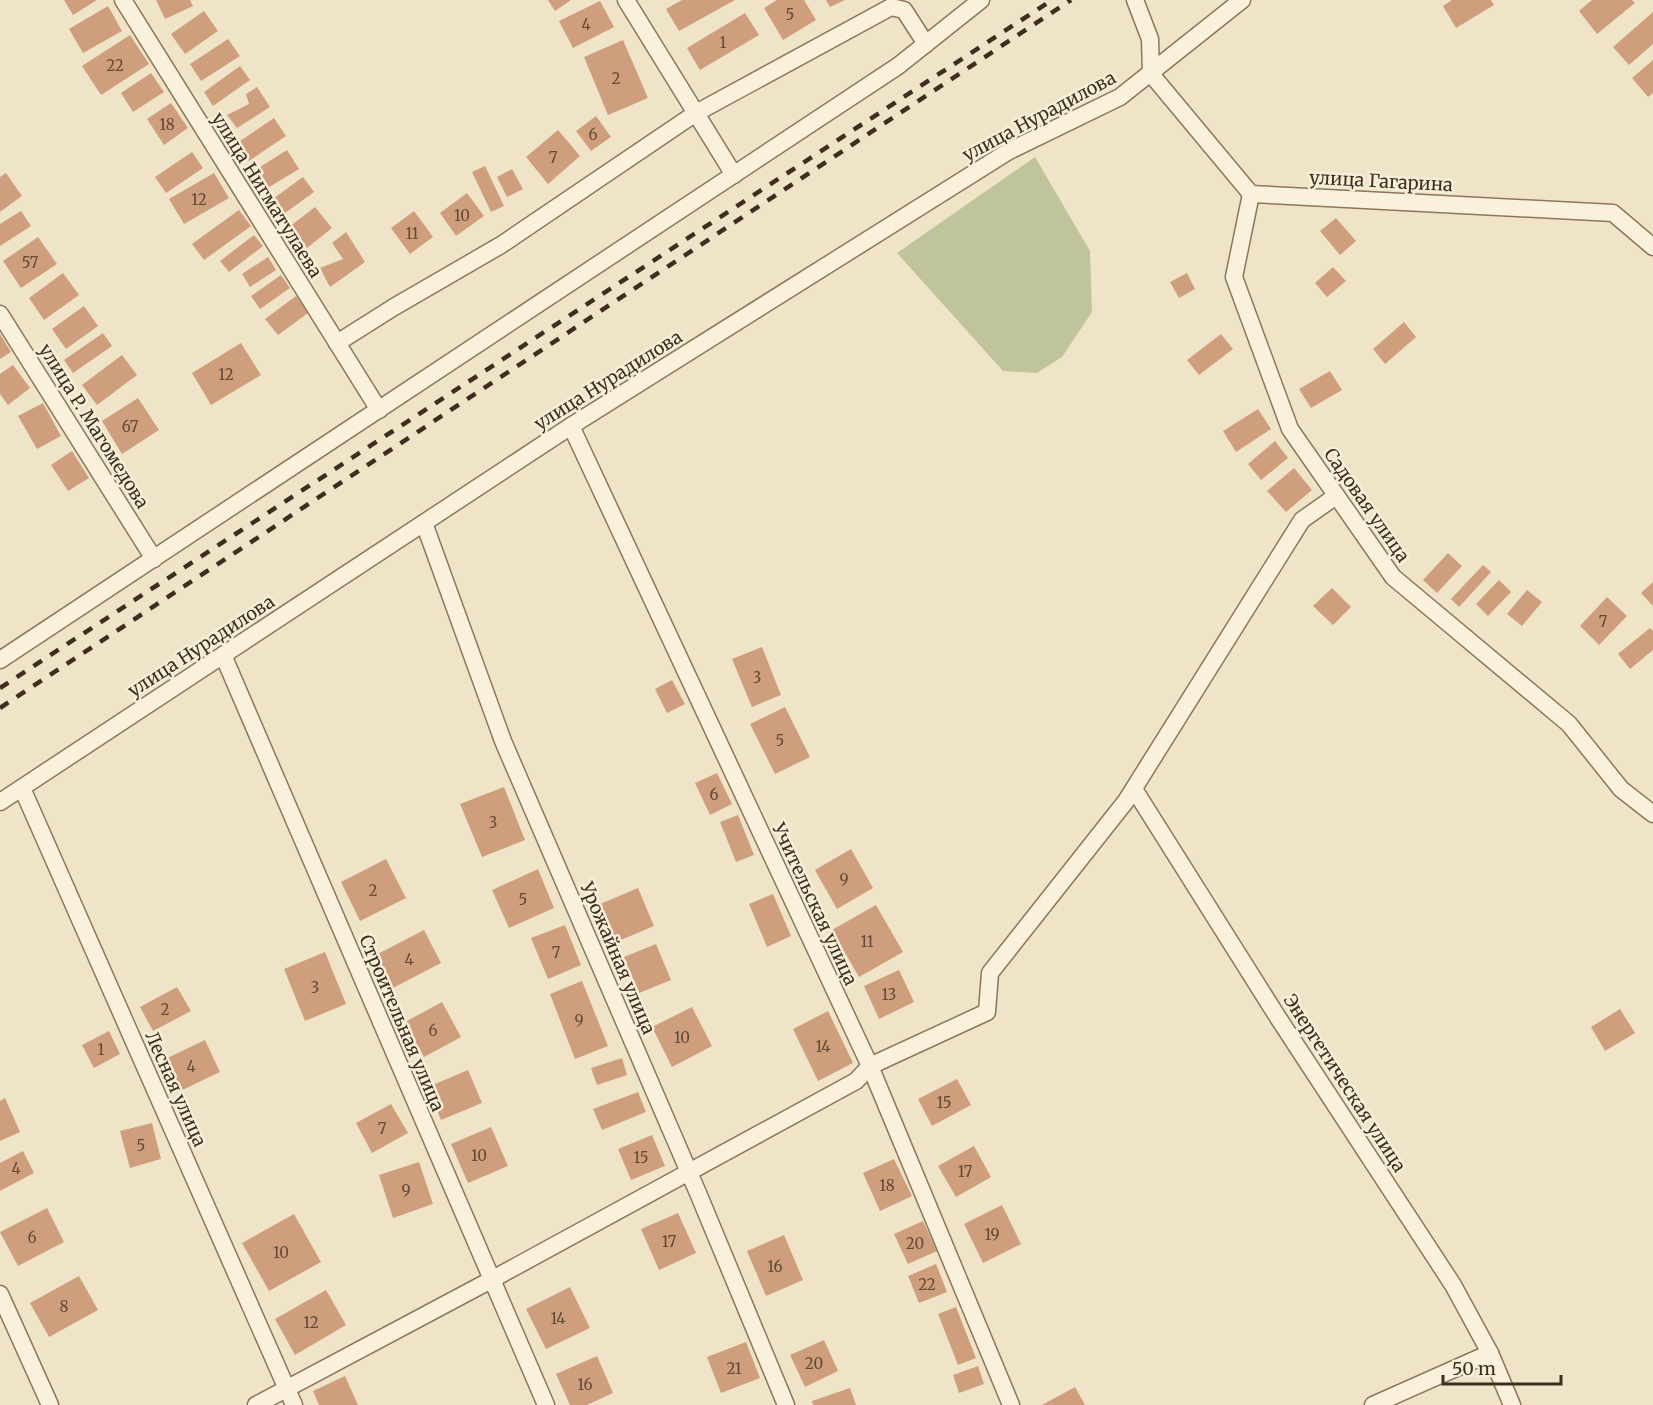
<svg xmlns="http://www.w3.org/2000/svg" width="1653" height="1405" viewBox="0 0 1653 1405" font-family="Merriweather,serif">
  <rect width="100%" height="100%" fill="#f0e4c8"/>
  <!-- cemetery -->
  <polygon fill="#bfc49a" points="1035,157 1090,251 1092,312 1062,357 1037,373 1003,371 897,253"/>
  <!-- building -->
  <g fill="#cf9f7d">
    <polygon points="64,0 97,0 73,15"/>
    <polygon points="156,0 190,0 193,6 165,19"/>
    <polygon points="548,0 571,0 555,11"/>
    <polygon points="682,0 735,0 679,31 666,9"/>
    <polygon points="777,0 804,0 816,20 783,40 764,8"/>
    <polygon points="826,0 845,0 830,7"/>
    <polygon points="1452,0 1491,0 1494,5 1456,28 1443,6"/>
    <polygon points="1592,0 1632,0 1635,3 1597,34 1579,11"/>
    <polygon points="600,1 614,27 573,48 559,21"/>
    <polygon points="108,6 122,31 83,53 69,29"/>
    <polygon points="204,11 218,31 185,54 171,34"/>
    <polygon points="1653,12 1653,44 1629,65 1613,47"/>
    <polygon points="745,13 759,35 700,70 687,48"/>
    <polygon points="130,35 149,64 101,95 82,66"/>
    <polygon points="228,39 240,56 201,81 190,64"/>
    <polygon points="623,40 648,98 608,115 584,57"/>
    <polygon points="1653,60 1653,93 1648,97 1632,78"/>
    <polygon points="240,66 250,80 213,106 204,92"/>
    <polygon points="151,73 164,92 133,112 121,93"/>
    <polygon points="257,87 270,107 237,128 227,115 249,104 246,94"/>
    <polygon points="171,103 188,128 164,145 147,119"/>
    <polygon points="596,116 611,137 591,151 576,131"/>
    <polygon points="274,118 286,136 249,161 237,143"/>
    <polygon points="558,130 580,156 548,184 526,157"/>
    <polygon points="287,150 299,169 266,189 255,170"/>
    <polygon points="192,152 203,168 166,193 155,177"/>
    <polygon points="485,166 504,206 491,212 472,172"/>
    <polygon points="512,169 523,189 507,197 497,177"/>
    <polygon points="6,173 22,196 0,212 0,177"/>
    <polygon points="214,173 229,198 184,224 169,199"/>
    <polygon points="303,177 314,192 281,216 270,201"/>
    <polygon points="467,193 484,216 456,236 440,213"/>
    <polygon points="315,207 332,228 307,248 289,227"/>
    <polygon points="239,210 251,226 204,260 192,244"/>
    <polygon points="21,211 31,226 0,246 0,224"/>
    <polygon points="414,211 433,237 410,254 391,228"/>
    <polygon points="1336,218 1356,241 1340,255 1320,231"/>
    <polygon points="346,232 365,262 330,287 320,268 343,259 332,243"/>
    <polygon points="254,235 263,246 229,272 220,261"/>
    <polygon points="38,237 57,264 21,288 3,261"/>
    <polygon points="268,257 276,270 250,287 242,274"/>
    <polygon points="1333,267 1346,281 1327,297 1315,283"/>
    <polygon points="63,273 79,295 44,320 29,298"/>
    <polygon points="1187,273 1195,289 1179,298 1170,282"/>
    <polygon points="281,275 290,288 260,309 251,296"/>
    <polygon points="296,296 308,313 278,335 265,319"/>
    <polygon points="84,306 98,326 66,349 52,329"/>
    <polygon points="1404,322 1416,337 1385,364 1373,349"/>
    <polygon points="103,333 112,346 73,373 64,360"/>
    <polygon points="0,334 11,352 0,359"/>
    <polygon points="1221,334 1233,349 1199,375 1187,360"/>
    <polygon points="241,343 261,375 211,405 192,373"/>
    <polygon points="122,355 137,375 97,405 82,385"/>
    <polygon points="13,365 30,388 8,405 0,394 0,374"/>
    <polygon points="1330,371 1342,390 1311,408 1299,389"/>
    <polygon points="138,398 159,430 122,454 102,421"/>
    <polygon points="43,403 61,436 37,449 18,416"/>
    <polygon points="1258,409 1271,429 1236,452 1223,431"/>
    <polygon points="1275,441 1288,458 1261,480 1248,464"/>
    <polygon points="72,451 89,478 68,491 51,465"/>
    <polygon points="1294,468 1312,490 1286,512 1267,491"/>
    <polygon points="1448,553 1462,566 1437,593 1423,580"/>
    <polygon points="1483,565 1491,572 1459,607 1451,599"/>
    <polygon points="1499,580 1511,592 1488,616 1476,604"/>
    <polygon points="1653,582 1653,606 1641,593"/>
    <polygon points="1332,588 1351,607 1333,625 1313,606"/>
    <polygon points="1527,590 1542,602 1522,626 1507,614"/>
    <polygon points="1607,597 1627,616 1599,645 1580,626"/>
    <polygon points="1650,628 1653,631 1653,650 1630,669 1618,654"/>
    <polygon points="762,647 781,695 752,707 732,659"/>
    <polygon points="672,680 685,704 667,713 655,689"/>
    <polygon points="785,707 810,757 775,774 750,724"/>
    <polygon points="717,773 732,804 710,815 695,783"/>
    <polygon points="504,787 525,840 482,857 460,804"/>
    <polygon points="738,815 754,855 736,862 720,822"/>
    <polygon points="851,849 873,888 837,909 815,870"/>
    <polygon points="386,859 406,898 360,921 341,882"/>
    <polygon points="538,869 554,908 509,928 492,890"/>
    <polygon points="638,888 654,926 609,945 593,907"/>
    <polygon points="773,894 791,936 767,947 749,904"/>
    <polygon points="876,905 903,952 859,977 832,930"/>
    <polygon points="565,925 581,965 548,979 531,938"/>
    <polygon points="424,930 441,963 393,988 376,955"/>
    <polygon points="656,944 671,980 639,993 624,957"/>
    <polygon points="325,952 346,1004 305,1021 284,969"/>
    <polygon points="899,970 914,1002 879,1019 864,986"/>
    <polygon points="582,981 608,1046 575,1059 550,994"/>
    <polygon points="177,987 191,1011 153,1031 140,1007"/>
    <polygon points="442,1002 461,1037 424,1057 405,1022"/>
    <polygon points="692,1007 712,1046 672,1067 652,1027"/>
    <polygon points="1620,1009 1635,1033 1605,1051 1591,1027"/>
    <polygon points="828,1011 853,1063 818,1081 793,1029"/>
    <polygon points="109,1031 120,1054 94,1068 82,1045"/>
    <polygon points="205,1040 220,1072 178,1092 163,1060"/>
    <polygon points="622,1058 627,1075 597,1085 591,1068"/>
    <polygon points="468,1070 482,1103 441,1120 428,1087"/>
    <polygon points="957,1079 971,1105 932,1126 918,1099"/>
    <polygon points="638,1092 646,1112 602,1130 593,1109"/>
    <polygon points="5,1098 20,1132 0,1141 0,1101"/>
    <polygon points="391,1104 408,1133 372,1153 356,1123"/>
    <polygon points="152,1123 161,1159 130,1168 120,1131"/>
    <polygon points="491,1127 508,1166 468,1183 451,1144"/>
    <polygon points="652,1135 665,1166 631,1180 618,1149"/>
    <polygon points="974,1146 991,1177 956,1197 938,1166"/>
    <polygon points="23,1151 34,1173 0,1191 0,1163"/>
    <polygon points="894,1159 912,1196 880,1211 863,1173"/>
    <polygon points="419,1162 433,1204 393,1218 379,1175"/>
    <polygon points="1002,1205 1021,1244 983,1263 964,1224"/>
    <polygon points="47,1208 64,1242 18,1266 0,1232"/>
    <polygon points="678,1213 696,1253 659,1270 641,1229"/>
    <polygon points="294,1214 321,1262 269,1291 242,1243"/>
    <polygon points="923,1221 937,1251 908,1264 894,1234"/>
    <polygon points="784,1235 803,1280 766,1296 747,1251"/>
    <polygon points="936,1264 947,1292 919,1303 908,1276"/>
    <polygon points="79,1276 98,1310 49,1337 30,1303"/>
    <polygon points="570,1287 590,1328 546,1349 526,1309"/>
    <polygon points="326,1290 346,1325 295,1355 275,1319"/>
    <polygon points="956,1307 976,1358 958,1365 938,1314"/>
    <polygon points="824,1340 838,1371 805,1387 790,1355"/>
    <polygon points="746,1342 760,1378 721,1393 707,1357"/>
    <polygon points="597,1356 613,1393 587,1405 570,1405 556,1374"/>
    <polygon points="978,1366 984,1384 959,1393 953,1375"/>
    <polygon points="345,1376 358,1405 319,1405 313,1391"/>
    <polygon points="1075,1387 1085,1405 1042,1405"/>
    <polygon points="850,1388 856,1405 813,1405 812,1401"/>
  </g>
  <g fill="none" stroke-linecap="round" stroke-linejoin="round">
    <!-- minor casing -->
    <g stroke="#8d765c" stroke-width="19">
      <g id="minor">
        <polyline points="123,0 379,410"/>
        <polyline points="626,0 734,175"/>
        <polyline points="1135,0 1150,39 1151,74 1251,194 1613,213 1653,247"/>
        <polyline points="1251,194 1234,277 1290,429 1393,577 1569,724 1621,789 1653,814"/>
        <polyline points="0,314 154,559"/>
        <polyline points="337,343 394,307 501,245 696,113 891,7 904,10 926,44"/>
        <polyline points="571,426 870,1066 1011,1405"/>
        <polyline points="424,523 503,741 698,1193 786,1405"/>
        <polyline points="223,655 546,1405"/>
        <polyline points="0,660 898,66 981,0"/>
        <polyline points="22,788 294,1405"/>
        <polyline points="1134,789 1277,1016 1453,1285 1490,1353 1512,1405"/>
        <polyline points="0,802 571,426 1009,151 1120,97 1242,0"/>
        <polyline points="0,1294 50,1405"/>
        <polyline points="256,1405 491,1280 856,1081 870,1066 987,1012 990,973 1126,801 1302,520 1336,496"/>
        <polyline points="1373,1405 1490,1353"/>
      </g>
    </g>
    <!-- minor -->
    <use href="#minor" stroke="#faf1dc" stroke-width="16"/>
    <!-- rail -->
    <g stroke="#3d2e20" stroke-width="4.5" stroke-dasharray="10 10" stroke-linecap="butt">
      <polyline points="0,688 1052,0"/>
      <polyline points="0,708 1071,0"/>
    </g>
  </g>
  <g text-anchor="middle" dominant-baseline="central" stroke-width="5" stroke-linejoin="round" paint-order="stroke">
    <!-- number labels -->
    <g font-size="15" fill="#624a37">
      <text x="790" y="14">5</text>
      <text x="586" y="24">4</text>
      <text x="723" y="42">1</text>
      <text x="115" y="65">22</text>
      <text x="616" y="78">2</text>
      <text x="167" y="124">18</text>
      <text x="593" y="134">6</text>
      <text x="553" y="157">7</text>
      <text x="199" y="199">12</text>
      <text x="462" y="215">10</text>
      <text x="412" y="233">11</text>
      <text x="30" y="262">57</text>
      <text x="226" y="374">12</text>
      <text x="130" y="426">67</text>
      <text x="1603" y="621">7</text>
      <text x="757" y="677">3</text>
      <text x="780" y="740">5</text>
      <text x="714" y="794">6</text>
      <text x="493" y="822">3</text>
      <text x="844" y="879">9</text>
      <text x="373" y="890">2</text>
      <text x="523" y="899">5</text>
      <text x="867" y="941">11</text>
      <text x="556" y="952">7</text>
      <text x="409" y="959">4</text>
      <text x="315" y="987">3</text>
      <text x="889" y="994">13</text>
      <text x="165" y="1009">2</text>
      <text x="579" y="1020">9</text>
      <text x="433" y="1030">6</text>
      <text x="682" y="1037">10</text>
      <text x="823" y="1046">14</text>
      <text x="101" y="1049">1</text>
      <text x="191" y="1066">4</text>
      <text x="944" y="1102">15</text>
      <text x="382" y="1128">7</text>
      <text x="141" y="1145">5</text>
      <text x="479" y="1155">10</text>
      <text x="641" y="1157">15</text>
      <text x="16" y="1168">4</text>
      <text x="965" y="1171">17</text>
      <text x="887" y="1185">18</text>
      <text x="406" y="1190">9</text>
      <text x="992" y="1234">19</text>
      <text x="32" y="1237">6</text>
      <text x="669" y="1241">17</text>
      <text x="915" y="1243">20</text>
      <text x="281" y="1252">10</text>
      <text x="775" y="1266">16</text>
      <text x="927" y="1284">22</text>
      <text x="64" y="1306">8</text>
      <text x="558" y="1318">14</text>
      <text x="311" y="1322">12</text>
      <text x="814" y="1363">20</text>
      <text x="734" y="1368">21</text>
      <text x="585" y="1384">16</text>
    </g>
    <!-- street labels -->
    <g font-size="18" fill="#3d2e20" stroke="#f7eed8">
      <text transform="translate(1039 116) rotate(-28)">улица Нурадилова</text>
      <text transform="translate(1381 181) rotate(3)">улица Гагарина</text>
      <text transform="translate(267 195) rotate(58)">улица Нигматулаева</text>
      <text transform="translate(608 380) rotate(-32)">улица Нурадилова</text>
      <text transform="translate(94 426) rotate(58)">улица Р. Магомедова</text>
      <text transform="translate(1367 505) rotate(55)">Садовая улица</text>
      <text transform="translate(201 646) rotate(-33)">улица Нурадилова</text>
      <text transform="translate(815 904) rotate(65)">Учительская улица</text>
      <text transform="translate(618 958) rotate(67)">Урожайная улица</text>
      <text transform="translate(402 1023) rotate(67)">Строительная улица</text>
      <text transform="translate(1345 1083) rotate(57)">Энергетическая улица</text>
      <text transform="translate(176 1089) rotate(66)">Лесная улица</text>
    </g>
  </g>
  <!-- scale -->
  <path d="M1443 1375v9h118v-9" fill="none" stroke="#3d2e20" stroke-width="3"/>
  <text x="1452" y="1375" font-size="18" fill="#3d2e20" stroke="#f7eed8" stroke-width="4.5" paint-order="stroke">50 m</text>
</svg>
